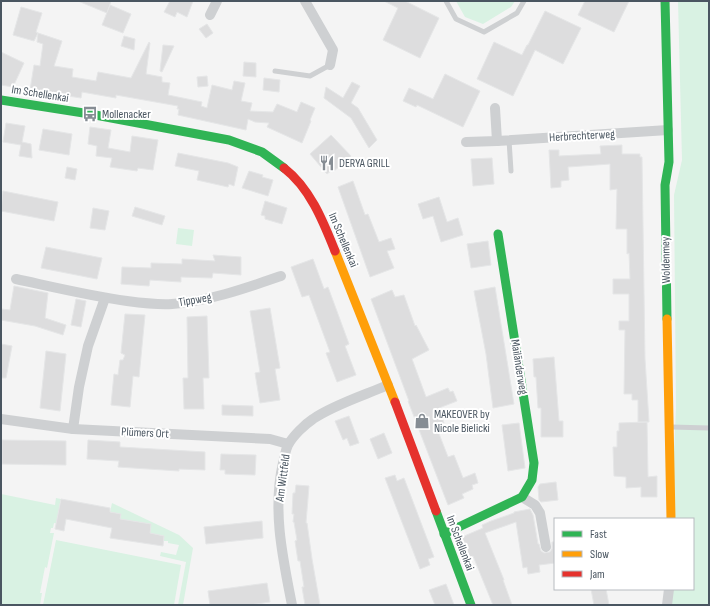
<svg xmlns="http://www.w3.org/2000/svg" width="710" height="606" viewBox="0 0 710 606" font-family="'Sofia Sans Condensed',sans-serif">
  <rect width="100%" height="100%" fill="#f4f4f4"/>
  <!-- green -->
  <g fill="#d9f2e3">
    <polygon points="456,1 515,1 511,7 483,24 465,17"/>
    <polygon points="678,1 709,1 709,605 668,605 669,589 693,589 693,519 671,519 676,408 674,195 682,160"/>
    <polygon points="178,228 194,230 192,246 176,244"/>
    <polygon points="1,494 55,505 56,498 61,499 59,507 68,509 65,525 54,523 53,528 51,528 50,533 54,533 47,568 45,567 40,593 42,593 40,605 1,605"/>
    <polygon points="112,503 179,535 193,548 183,605 178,605 186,562 160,556 161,552 176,555 179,545 168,543 168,541 164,541 164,536 150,533 151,524 120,519 121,514 110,512"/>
    <polygon points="56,540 181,565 174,605 43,605"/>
  </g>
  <!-- building -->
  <g fill="#ddddde" stroke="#e5e6e7">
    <polygon points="78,1 111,1 107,13"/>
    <polygon points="170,1 193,1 187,17 177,12 175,17 164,12"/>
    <polygon points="384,1 405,1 439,18 420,58 383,40 398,8"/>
    <polygon points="585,1 629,1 614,32 578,15"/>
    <polygon points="110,5 131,14 123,33 102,25"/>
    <polygon points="21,7 42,13 36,32 38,33 34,41 13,35"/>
    <polygon points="545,11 581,28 563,64 535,50 513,96 477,79 494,42 522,55 527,45 528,45"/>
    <polygon points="207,24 213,33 206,38 199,29"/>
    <polygon points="38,33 62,41 54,66 73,69 72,77 96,81 98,72 131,78 149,42 150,43 146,74 162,77 162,82 170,83 168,95 202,102 201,106 207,108 212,85 232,90 234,81 245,83 241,101 252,103 250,111 273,112 277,104 297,112 301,102 315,108 310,120 311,121 302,143 267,127 269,123 255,122 248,119 246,130 178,115 179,109 177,109 178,106 116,95 116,98 82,92 81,98 30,90 34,65 40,66 43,44 37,42"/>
    <polygon points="124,36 135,39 134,50 121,46"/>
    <polygon points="163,45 174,46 162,72 160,71"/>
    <polygon points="1,52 24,63 13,87 1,85"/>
    <polygon points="244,62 256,63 256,77 243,76"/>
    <polygon points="445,74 480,91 463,127 417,105 416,107 403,101 409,88 433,99"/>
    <polygon points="207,76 208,86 198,87 197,77"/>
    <polygon points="264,78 280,80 279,92 263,90"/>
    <polygon points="352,82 360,86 351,103 358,108 377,140 369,148 351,118 324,98 326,87 343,98"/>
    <polygon points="6,123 25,126 22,142 31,144 32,158 19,156 21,145 3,142"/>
    <polygon points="90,127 111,130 108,148 130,152 132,136 158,140 153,170 138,168 137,171 110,167 112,158 96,156 97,146 88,144"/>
    <polygon points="43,129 72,134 69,155 39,150"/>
    <polygon points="331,135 351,156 333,172 332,170 327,174 310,154"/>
    <polygon points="622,145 622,154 640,154 640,157 642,157 645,359 649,422 647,422 648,477 657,476 657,497 641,497 641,487 626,488 626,477 614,476 613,447 617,447 617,431 619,431 619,423 647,422 638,422 638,400 632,400 632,394 624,394 625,330 619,330 619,321 629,321 629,294 613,294 613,279 630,279 629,253 627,254 627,229 616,229 617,189 610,190 610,164 568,167 569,180 561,181 561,187 551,188 549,150 559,150 559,156 601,154 600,146"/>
    <polygon points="178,153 228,163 238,167 234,186 229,184 228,187 197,180 199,171 175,166"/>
    <polygon points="492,158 494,184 473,186 471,159"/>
    <polygon points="67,167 77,169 75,180 65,178"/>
    <polygon points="249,171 263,175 262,177 273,180 268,196 242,188"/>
    <polygon points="353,181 365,215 368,214 379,242 391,238 395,249 387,251 394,268 370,277 338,187"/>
    <polygon points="3,191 58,202 54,221 1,211"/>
    <polygon points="439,197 447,222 458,218 463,235 441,242 433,216 423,219 418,204"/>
    <polygon points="265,201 287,208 282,224 265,219 265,216 261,215"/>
    <polygon points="135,207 165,216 162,225 132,216"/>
    <polygon points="93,208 109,211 105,230 90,228"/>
    <polygon points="488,241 491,265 471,268 467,244"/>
    <polygon points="46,247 102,258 97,279 41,268"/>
    <polygon points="213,255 241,257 241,275 213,273 212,278 181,277 181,282 150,280 149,286 121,284 122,267 151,268 151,263 182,264 182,259 215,261"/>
    <polygon points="313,259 324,289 328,287 349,344 345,346 356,375 337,382 326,353 330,352 309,295 302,297 291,267"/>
    <polygon points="14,286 48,293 45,318 66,325 63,335 35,326 1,320 1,309 10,310"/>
    <polygon points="495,287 514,404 493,408 486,354 474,291"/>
    <polygon points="392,290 395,297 404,295 415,326 416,325 429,350 412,359 426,397 448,388 450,392 453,391 457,401 439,408 444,423 436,426 448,457 454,455 463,478 475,473 478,483 472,485 473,489 462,494 464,498 448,505 408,401 409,401 371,299"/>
    <polygon points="76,299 86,301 81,327 71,325"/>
    <polygon points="270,308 280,368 275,369 280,400 260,403 255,373 260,372 250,311"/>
    <polygon points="125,314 145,315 139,377 133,376 130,407 111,405 114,374 118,375 120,360 123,360 125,355 121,353"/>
    <polygon points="207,316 209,378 203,378 204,409 184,409 183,378 188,378 187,317"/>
    <polygon points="1,344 12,346 6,378 1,378"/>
    <polygon points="46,351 66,354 60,411 40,408"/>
    <polygon points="554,357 559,421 563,421 563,437 541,437 541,408 538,408 536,377 534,377 533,359"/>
    <polygon points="222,405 253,406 253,416 222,415"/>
    <polygon points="349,416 359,443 350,446 347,438 343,440 335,421"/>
    <polygon points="519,423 525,468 508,471 502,425"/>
    <polygon points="384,433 392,453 378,459 370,439"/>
    <polygon points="2,440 66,441 66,465 2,464"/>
    <polygon points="88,440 120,442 120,447 205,452 205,470 179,469 179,471 118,467 119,461 87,459"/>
    <polygon points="221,454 256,455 255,475 225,474 225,470 220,470"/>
    <polygon points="395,475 397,481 404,478 434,557 428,559 430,565 420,569 385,478"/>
    <polygon points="556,482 558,500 541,502 539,500 538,487 540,484"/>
    <polygon points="296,485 309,486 306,523 307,523 312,559 320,605 305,605 302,587 304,587 300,561 298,561 295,541 297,540 294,522 293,522 294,514 292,514 293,493 295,493"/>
    <polygon points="61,499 110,508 110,512 121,514 120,519 151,524 150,533 164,536 163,546 110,538 112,528 66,519 64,531 55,529"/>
    <polygon points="530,509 533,515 538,544 539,544 541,551 544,553 550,552 552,549 552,542 555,542 555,563 539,565 540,572 528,574 527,567 523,568 516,522 485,533 504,580 503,580 512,605 493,605 473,556 470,557 462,537 483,528 482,525 491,521 514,513 514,512"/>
    <polygon points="262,521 263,538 206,544 204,527"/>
    <polygon points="267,583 270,602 250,605 210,605 208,591"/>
    <polygon points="446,584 454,605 435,605 429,590"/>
    <polygon points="591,589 606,589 609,605 594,605"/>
  </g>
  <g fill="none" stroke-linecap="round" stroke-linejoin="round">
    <!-- lane -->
    <g stroke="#ced0d2" stroke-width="5">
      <polyline points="446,1 456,19 484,32 517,13 524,1"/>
      <polyline points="275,71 310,76 330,65"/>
      <polyline points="509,140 511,171"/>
      <polyline points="671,427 709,428"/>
    </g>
    <!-- street -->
    <g stroke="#ced0d2" stroke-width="10">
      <polyline points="305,1 333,50 330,65"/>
      <polyline points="210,15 217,1"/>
      <polyline points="497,141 668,130"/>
      <polyline points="466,142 497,141 495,108"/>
      <path d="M16,279C53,287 90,296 127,301C142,303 157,305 172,304C210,301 246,288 281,276"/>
      <polyline points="1,419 73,429 270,439 288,444"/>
      <polyline points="73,429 79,387 88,346 105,298"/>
      <polyline points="522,497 535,505 540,513 546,547"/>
      <path d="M292,605C283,559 272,510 283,463C285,457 285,451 288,445C293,436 304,425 313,419C333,405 365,395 388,385"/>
      <polyline points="667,605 669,589"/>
    </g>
    <!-- fast -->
    <g stroke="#30b455" stroke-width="9">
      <polyline points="665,1 669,162 665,185 667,319"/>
      <polyline points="1,100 90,114 229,140 262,152 284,168"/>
      <polyline points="436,511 471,605"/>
      <polyline points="444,534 522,497 532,480 534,463 498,234"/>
    </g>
    <!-- slow -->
    <g stroke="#ff9f0a" stroke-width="9">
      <polyline points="335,251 395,402"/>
      <polyline points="667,319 671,519"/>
    </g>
    <!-- jam -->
    <g stroke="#e5322d" stroke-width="9">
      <path d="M284,168C310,188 323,221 335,251"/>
      <polyline points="395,402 436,511"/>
    </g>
  </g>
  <!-- icons -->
  <defs>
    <g id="bus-bare" transform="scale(1.2)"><path d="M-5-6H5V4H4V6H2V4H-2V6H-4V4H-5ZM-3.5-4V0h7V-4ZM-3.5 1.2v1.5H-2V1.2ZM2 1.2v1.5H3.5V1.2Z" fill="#868d94" stroke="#fff" stroke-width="2.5" paint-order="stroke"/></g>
    <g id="restaurant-bare" transform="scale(1.2)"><path d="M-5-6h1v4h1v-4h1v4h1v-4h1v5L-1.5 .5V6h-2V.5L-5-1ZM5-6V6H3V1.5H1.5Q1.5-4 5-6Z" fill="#868d94" stroke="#fff" stroke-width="2.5" paint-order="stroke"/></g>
    <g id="shop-bare" transform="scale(1.2)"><path d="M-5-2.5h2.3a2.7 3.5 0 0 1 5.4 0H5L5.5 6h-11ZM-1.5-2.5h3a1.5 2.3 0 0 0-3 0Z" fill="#868d94" stroke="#fff" stroke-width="2.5" paint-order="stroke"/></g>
  </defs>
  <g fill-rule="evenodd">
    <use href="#bus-bare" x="90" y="114"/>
    <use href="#restaurant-bare" x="327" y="163"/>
    <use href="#shop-bare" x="422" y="421"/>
  </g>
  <g text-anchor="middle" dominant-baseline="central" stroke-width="4" stroke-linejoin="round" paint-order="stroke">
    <!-- street labels -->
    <g font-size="12" fill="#4a5661" stroke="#fff">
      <text transform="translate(40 94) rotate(9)">Im Schellenkai</text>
      <text transform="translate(582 136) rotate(-3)">Herbrechterweg</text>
      <text transform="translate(343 240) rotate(67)">Im Schellenkai</text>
      <text transform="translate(666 260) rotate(-91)">Woldenmey</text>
      <text transform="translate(195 300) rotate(-10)">Tippweg</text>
      <text transform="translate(519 367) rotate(81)">Mailänderweg</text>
      <text transform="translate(145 433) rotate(3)">Plümers Ort</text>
      <text transform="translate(283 478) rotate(-82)">Am Wittfeld</text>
      <text transform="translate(460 543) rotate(69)">Im Schellenkai</text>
    </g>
    <!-- poi labels -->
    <g font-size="12" fill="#4a5661" stroke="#fff" text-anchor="start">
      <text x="102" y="114">Mollenacker</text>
      <text x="339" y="163">DERYA GRILL</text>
      <text x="434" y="414">MAKEOVER by<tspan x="434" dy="14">Nicole Bielicki</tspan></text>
    </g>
  </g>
  <!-- border -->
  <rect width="710" height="606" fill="none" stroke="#4a5661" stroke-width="4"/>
  <!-- legend -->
  <rect x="554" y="518" width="140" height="72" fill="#ffffff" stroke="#b7bbc0"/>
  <rect x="562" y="531" width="20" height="6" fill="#30b455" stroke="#b7bbc0"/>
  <text x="590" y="538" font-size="12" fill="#4a5661">Fast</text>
  <rect x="562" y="551" width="20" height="6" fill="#ff9f0a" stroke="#b7bbc0"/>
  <text x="590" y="558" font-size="12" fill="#4a5661">Slow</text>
  <rect x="562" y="571" width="20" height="6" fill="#e5322d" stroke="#b7bbc0"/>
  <text x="590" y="578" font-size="12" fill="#4a5661">Jam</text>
</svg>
